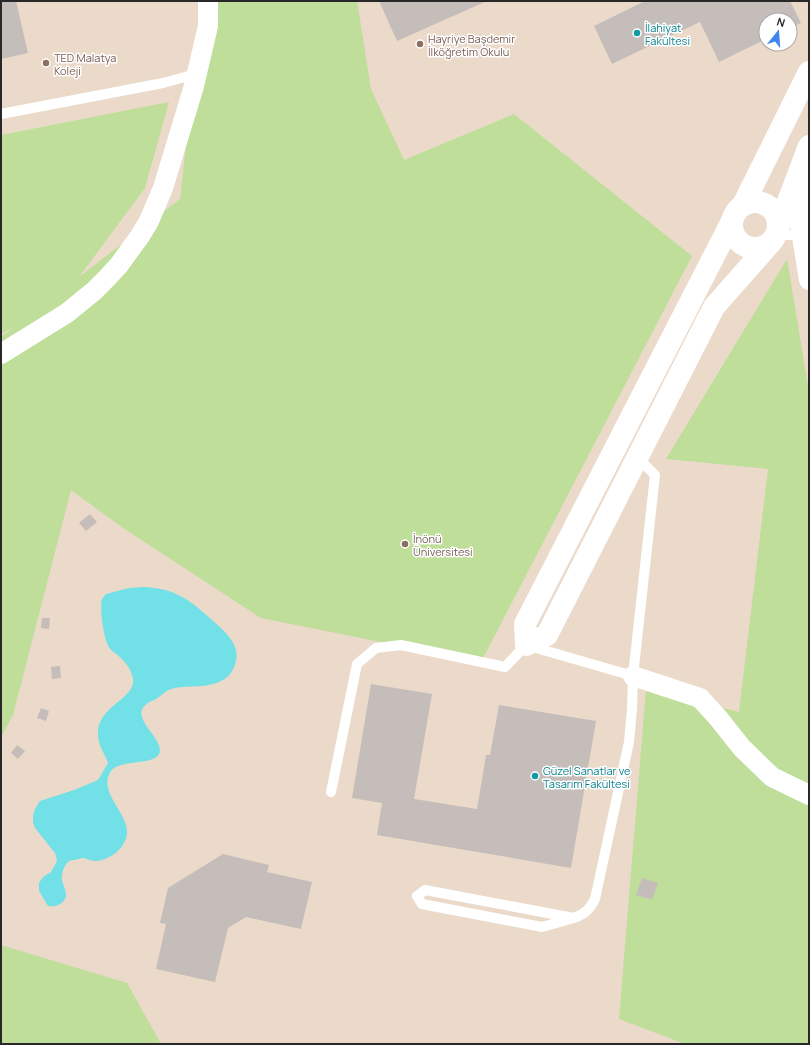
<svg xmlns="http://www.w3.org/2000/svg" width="810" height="1045" viewBox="0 0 810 1045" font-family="Manrope,sans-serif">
  <rect width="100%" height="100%" fill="#eae0da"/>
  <!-- education -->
  <path fill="#ebdaca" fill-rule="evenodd" d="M1,1H809V1044H1ZM766,20H790V44H766Z"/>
  <!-- green -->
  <g fill="#bede99">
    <polygon points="202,1 357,1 371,89 404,160 514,114 692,256 481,662 261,618 123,528 71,490 13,715 1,737 1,337 14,327 1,334 1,135 169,102 145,188 79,277 180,199"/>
    <polygon points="787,259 809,392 809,1044 685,1044 619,1019 646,689 739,712 768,469 666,459"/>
    <polygon points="1,945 127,983 161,1044 1,1044"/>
  </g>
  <!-- water -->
  <path fill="#72e0e7" d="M143,587C175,588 190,600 212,620C228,634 245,649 232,671C228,678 221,682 213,684C199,688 185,685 171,689C165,691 161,696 156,699C153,701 150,701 148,703C128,716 160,735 160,750C160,767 120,758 111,771C97,792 128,812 127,833C126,848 110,860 96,861C91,861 88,859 84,858C81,858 78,859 75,860C73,860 71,860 69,861C64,865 61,874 62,880C63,885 66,890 66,895C66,900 60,906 54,906C53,907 49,906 48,906L39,891V883L43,877L51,872L55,865L57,860L55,853L35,828L33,822V815L35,809L40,801L74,790L98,780L108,763C105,754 98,745 98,735C96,706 137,699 133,678C130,667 124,660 115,653C113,652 110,649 109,647C104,640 99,607 102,599C103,597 105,596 106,594L129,588Z"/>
  <!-- building -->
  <g fill="#c5bdba">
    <polygon points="1,1 16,1 28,53 1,59"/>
    <polygon points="379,1 487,1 397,41"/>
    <polygon points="645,1 790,1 801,23 790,28 790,20 766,20 766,39 719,62 700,22 612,64 594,26"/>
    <polygon points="90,514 97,522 86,531 79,523"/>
    <polygon points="42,618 50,618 49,629 41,628"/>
    <polygon points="60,666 61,678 52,679 51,667"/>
    <polygon points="371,684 432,694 414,799 477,809 486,755 490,755 499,705 596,721 571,868 377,835 382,803 352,798"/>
    <polygon points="41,708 49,711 46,721 37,718"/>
    <polygon points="17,745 25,751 18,759 11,753"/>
    <polygon points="223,854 269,865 267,872 312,882 301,929 246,917 228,928 215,982 156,969 166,924 160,923 168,888"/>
    <polygon points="642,878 658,883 652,900 636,895"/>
  </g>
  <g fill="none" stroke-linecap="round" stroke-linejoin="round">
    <!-- service -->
    <g stroke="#fff" stroke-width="10">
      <polyline points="1,114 163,83 196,74"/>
      <polyline points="777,235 802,235 804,234"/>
      <polyline points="633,676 655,475 638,458"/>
      <path d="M331,792L357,664L376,648L401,645L505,667L526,645L633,676L632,709L629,742L595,899C590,909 585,914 574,918L425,890L417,896L422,904L542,927L574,918"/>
    </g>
    <!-- minor -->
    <g stroke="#fff" stroke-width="20">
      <polyline points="800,175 799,218 809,280"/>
      <polyline points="1,354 67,313 94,291 107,278 119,265 140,236 149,221 163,188 194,86 208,26 208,1"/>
      <polyline points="633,676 700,698 719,719 742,748 772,777 809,795"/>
    </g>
    <!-- secondary -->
    <g stroke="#fff" stroke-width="22">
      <circle cx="755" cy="225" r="23"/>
      <polyline points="743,205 809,72"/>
      <polyline points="732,221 525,624 526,645 547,635 714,307 773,240"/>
      <polyline points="778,228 809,146"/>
    </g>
  </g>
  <!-- markers -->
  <g fill="#0f9aa8" stroke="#fff" stroke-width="1.5">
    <circle cx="637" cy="33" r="4"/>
    <circle cx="535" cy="776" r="4"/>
  </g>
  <g fill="#8d6e63" stroke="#fff" stroke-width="1.5">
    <circle cx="420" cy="44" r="4"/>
    <circle cx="46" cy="63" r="4"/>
    <circle cx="405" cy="544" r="4"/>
  </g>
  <g text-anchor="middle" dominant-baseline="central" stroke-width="3" stroke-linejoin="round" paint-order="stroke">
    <!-- culture labels -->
    <g font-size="11" fill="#0d838f" stroke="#fff" text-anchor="start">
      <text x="645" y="27">İlahiyat<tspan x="645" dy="13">Fakültesi</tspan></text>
      <text x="543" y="770">Güzel Sanatlar ve<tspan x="543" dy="13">Tasarım Fakültesi</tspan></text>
    </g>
    <!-- education labels -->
    <g font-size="11" fill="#785e54" stroke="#fff" text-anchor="start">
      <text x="428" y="38">Hayriye Başdemir<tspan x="428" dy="13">İlköğretim Okulu</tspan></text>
      <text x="54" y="57">TED Malatya<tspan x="54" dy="13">Koleji</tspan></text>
      <text x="413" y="538">İnönü<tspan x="413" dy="13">Üniversitesi</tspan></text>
    </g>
  </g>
  <!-- border -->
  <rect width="810" height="1045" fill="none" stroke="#282828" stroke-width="4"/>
  <!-- north arrow -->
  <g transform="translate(778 32) rotate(17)"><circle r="19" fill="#ffffff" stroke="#a9a9a9"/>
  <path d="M0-3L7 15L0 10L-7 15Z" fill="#4185f0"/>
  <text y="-6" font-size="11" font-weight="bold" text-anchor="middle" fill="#282828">N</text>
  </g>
</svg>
